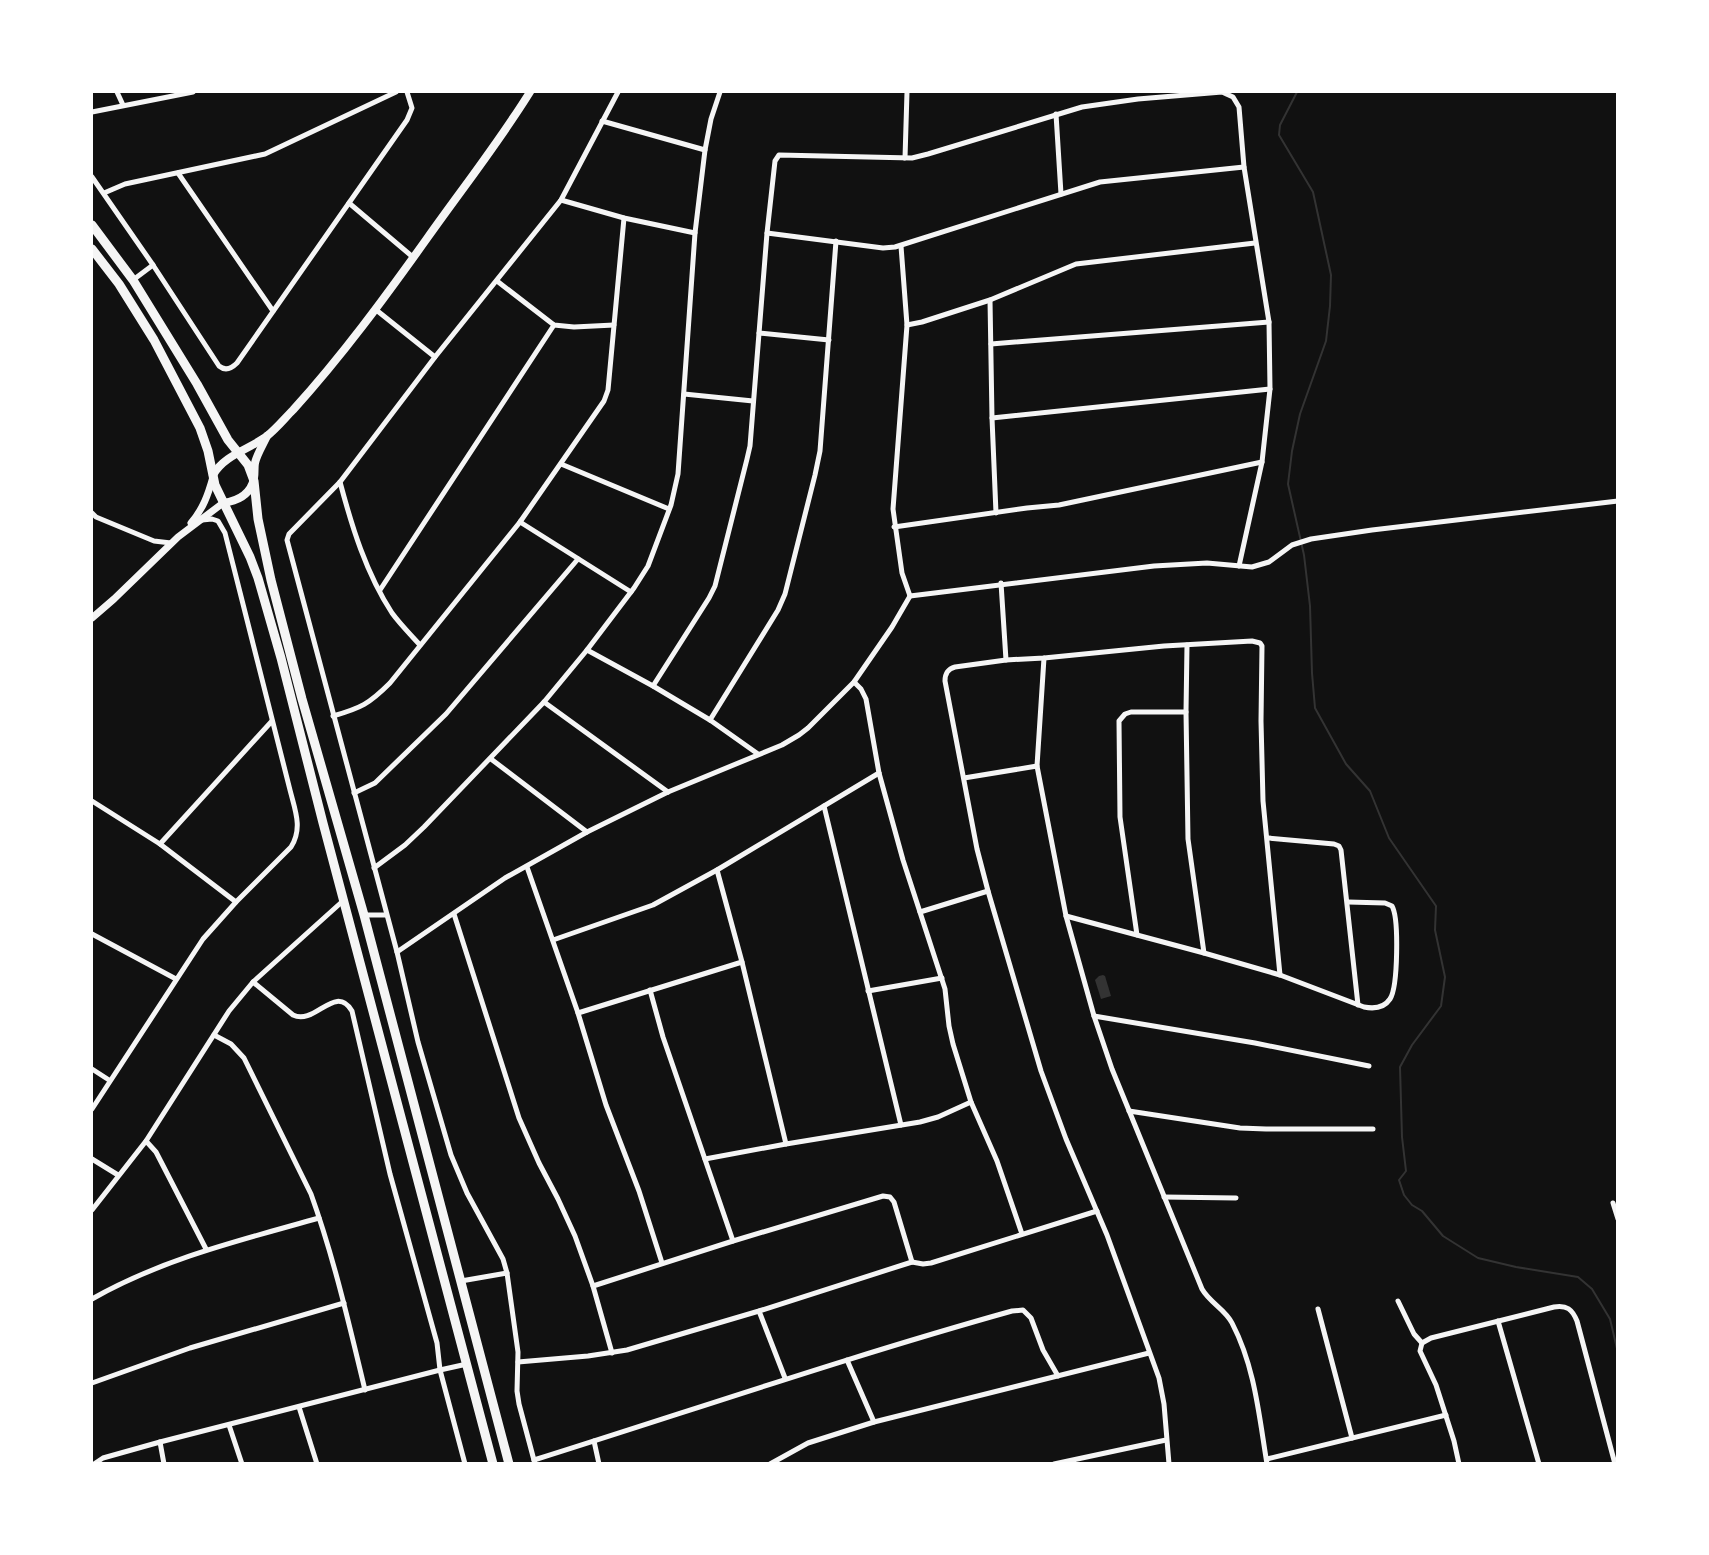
<svg xmlns="http://www.w3.org/2000/svg" width="1709" height="1555" viewBox="0 0 1709 1555" font-family="'Noto Sans',sans-serif">
  <rect width="100%" height="100%" fill="#111"/>
  <!-- water -->
  <polygon fill="#333" points="1103,975 1105,976 1111,996 1101,999 1095,980 1099,976"/>
  <g fill="none" stroke-linecap="round" stroke-linejoin="round">
    <!-- stream -->
    <polyline stroke="#333" stroke-width="2" points="1297,92 1280,125 1279,135 1313,192 1331,275 1330,306 1326,341 1300,414 1292,451 1288,484 1304,555 1310,606 1312,673 1315,708 1346,764 1370,791 1389,838 1436,906 1435,930 1445,977 1441,1006 1412,1045 1400,1067 1402,1137 1406,1171 1399,1180 1404,1195 1412,1205 1422,1211 1443,1236 1478,1258 1516,1267 1578,1277 1592,1289 1610,1319 1618,1353"/>
    <!-- minor -->
    <g stroke="#f5f5f5" stroke-width="5">
      <polyline points="117,92 123,105"/>
      <polyline points="92,112 193,92"/>
      <polyline points="1056,114 1061,194"/>
      <polyline points="602,121 705,150"/>
      <polyline points="905,158 907,92"/>
      <polyline points="178,173 273,311"/>
      <path d="M92,177L153,265L219,366C225,371 231,369 237,363L407,120L412,108L407,92"/>
      <polyline points="104,193 125,184 265,154 396,92"/>
      <polyline points="561,200 624,218 695,233"/>
      <polyline points="349,203 414,258"/>
      <polyline points="767,233 883,248 895,247 1100,182 1244,167"/>
      <polyline points="901,246 907,325 893,509 902,573 910,596"/>
      <polyline points="133,280 153,265"/>
      <polyline points="497,281 554,325 574,327 614,325"/>
      <polyline points="990,300 992,418 996,513"/>
      <polyline points="375,309 435,357"/>
      <polyline points="907,325 922,322 990,300 1076,264 1255,243"/>
      <polyline points="759,333 829,340"/>
      <polyline points="991,344 1269,322"/>
      <polyline points="684,394 753,401"/>
      <polyline points="992,418 1270,389"/>
      <polyline points="561,464 669,509"/>
      <path d="M340,482C352,527 366,573 392,613C400,624 410,634 420,645"/>
      <polyline points="92,513 96,517 154,541 171,543"/>
      <polyline points="520,522 631,592"/>
      <polyline points="894,527 1027,508 1059,505 1262,462"/>
      <polyline points="1001,583 1006,660"/>
      <polyline points="380,590 554,325"/>
      <polyline points="910,596 1154,566 1207,563 1252,567 1269,562 1292,545 1311,539 1372,530 1618,501"/>
      <polyline points="1187,645 1186,712 1188,839 1204,953"/>
      <polyline points="587,650 653,686 710,720 758,754"/>
      <path d="M1044,658L1037,766L1066,916L1094,1016L1112,1069L1202,1289C1210,1303 1225,1309 1232,1323C1255,1367 1259,1416 1267,1464"/>
      <polyline points="854,682 861,689 866,699 879,773 903,860 945,989 949,1026 953,1044 971,1102 997,1161 1022,1234"/>
      <polyline points="653,686 709,598 715,586 747,459 750,446 767,233 775,161 779,155 912,158 928,154 1082,107 1138,99 1222,92 1233,97 1239,107 1244,167 1269,322 1270,389 1262,462 1239,566"/>
      <polyline points="544,702 668,792"/>
      <path d="M333,716C361,708 369,704 390,683L520,522L604,401L608,390L624,218"/>
      <polyline points="710,720 778,610 785,594 815,475 820,451 836,241"/>
      <polyline points="491,759 587,832"/>
      <polyline points="964,778 1037,766"/>
      <polyline points="354,793 375,783 446,714 578,559"/>
      <polyline points="92,801 160,844 236,902"/>
      <polyline points="824,806 901,1125"/>
      <polyline points="1268,838 1334,844 1339,846 1341,850 1358,1005"/>
      <polyline points="160,844 272,721"/>
      <polyline points="527,867 578,1013 606,1105 639,1191 662,1263"/>
      <polyline points="374,868 405,845 424,827 544,702 587,650 634,588 648,566 671,505 678,474 695,233 705,150 711,119 720,92"/>
      <polyline points="717,870 742,962 786,1144"/>
      <polyline points="920,912 988,891"/>
      <polyline points="454,914 519,1118 539,1163 558,1199 575,1236 593,1286 612,1353"/>
      <polyline points="364,915 386,915"/>
      <path d="M1066,916L1204,953L1280,975L1364,1007C1374,1009 1384,1008 1390,999C1398,987 1399,918 1392,906L1385,903L1348,902"/>
      <polyline points="92,934 176,979"/>
      <polyline points="1137,935 1120,817 1119,721 1125,714 1131,712 1186,712"/>
      <polyline points="553,940 653,905 717,870 879,773"/>
      <polyline points="397,952 505,878 587,832 668,792 782,745 799,735 808,728 854,682 892,627 910,596"/>
      <path d="M253,982L293,1015C315,1026 335,983 352,1011L390,1174L437,1343L440,1370L465,1464"/>
      <polyline points="650,990 663,1037 733,1241"/>
      <polyline points="868,991 942,978"/>
      <polyline points="578,1013 742,962"/>
      <polyline points="1094,1016 1255,1043 1369,1066"/>
      <path d="M214,1035L231,1044L244,1058L311,1194C334,1258 349,1324 365,1390"/>
      <polyline points="92,1069 109,1080"/>
      <path d="M92,1109L203,939L236,902L291,847C303,828 295,810 290,790L225,533L218,521L212,519L202,520"/>
      <polyline points="1129,1111 1240,1128 1266,1129 1373,1129"/>
      <polyline points="146,1141 156,1152 206,1249"/>
      <polyline points="92,1159 118,1175"/>
      <polyline points="705,1159 786,1144 920,1122 938,1117 971,1102"/>
      <polyline points="1164,1197 1236,1198"/>
      <polyline points="1613,1203 1618,1219"/>
      <polyline points="92,1210 146,1141 229,1011 253,982 344,900"/>
      <polyline points="461,1281 507,1273"/>
      <polyline points="593,1286 733,1241 883,1196 890,1197 894,1202 912,1262"/>
      <path d="M92,1299C162,1259 241,1240 319,1218"/>
      <polyline points="1398,1301 1414,1334 1422,1343"/>
      <polyline points="1318,1309 1352,1438"/>
      <polyline points="759,1311 785,1378"/>
      <polyline points="1498,1321 1539,1464"/>
      <path d="M1422,1343L1431,1338L1554,1307C1567,1305 1572,1309 1577,1321L1615,1464"/>
      <polyline points="1422,1343 1420,1351 1436,1385 1454,1441 1459,1464"/>
      <polyline points="847,1360 874,1422"/>
      <polyline points="518,1362 588,1356 627,1350 759,1311 912,1262 923,1264 931,1263 1097,1211"/>
      <polyline points="92,1383 190,1348 344,1303"/>
      <polyline points="299,1407 317,1464"/>
      <polyline points="229,1425 242,1464"/>
      <polyline points="594,1441 599,1464"/>
      <polyline points="160,1442 164,1464"/>
      <polyline points="1267,1459 1446,1415"/>
      <path d="M534,1460C693,1410 851,1356 1012,1311L1023,1310L1031,1318L1043,1350L1058,1376"/>
      <polyline points="94,1464 103,1458 160,1442 440,1370 467,1364"/>
      <polyline points="535,1464 519,1404 517,1391 518,1352 507,1273 503,1259 467,1193 451,1155 418,1042 397,952 287,540 289,534 340,482 435,357 561,200 618,92"/>
      <polyline points="770,1464 808,1443 874,1422 1149,1353"/>
      <polyline points="1054,1464 1166,1440"/>
      <path d="M1169,1464L1164,1404L1159,1378L1107,1235L1066,1139L1041,1071L988,891L977,849L945,681C945,673 948,669 955,667L1006,660L1044,658L1164,646L1252,641L1260,643L1262,646L1261,721L1263,801L1280,975"/>
    </g>
    <!-- tertiary -->
    <g stroke="#f5f5f5" stroke-width="7">
      <path d="M191,523C203,509 208,495 213,477"/>
      <polyline points="92,618 114,599 178,537 223,503"/>
    </g>
    <!-- secondary -->
    <g stroke="#f5f5f5" stroke-width="8">
      <path d="M213,475C224,455 250,449 267,436C276,429 285,418 293,410C342,356 386,296 428,237C462,189 499,142 530,92"/>
      <path d="M223,503C238,501 251,494 254,478C255,473 254,468 255,463C257,454 263,445 267,436"/>
    </g>
    <!-- trunk -->
    <g stroke="#f5f5f5" stroke-width="9">
      <polyline points="92,225 133,280 197,384 228,440 248,465 254,481 258,519 271,580 302,699 364,915 509,1464"/>
      <polyline points="92,249 119,284 154,340 200,428 208,451 215,485 250,557 258,578 281,658 323,823 493,1464"/>
    </g>
  </g>
  <!-- border -->
  <rect width="1709" height="1555" fill="none" stroke="#ffffff" stroke-width="186"/>
</svg>
